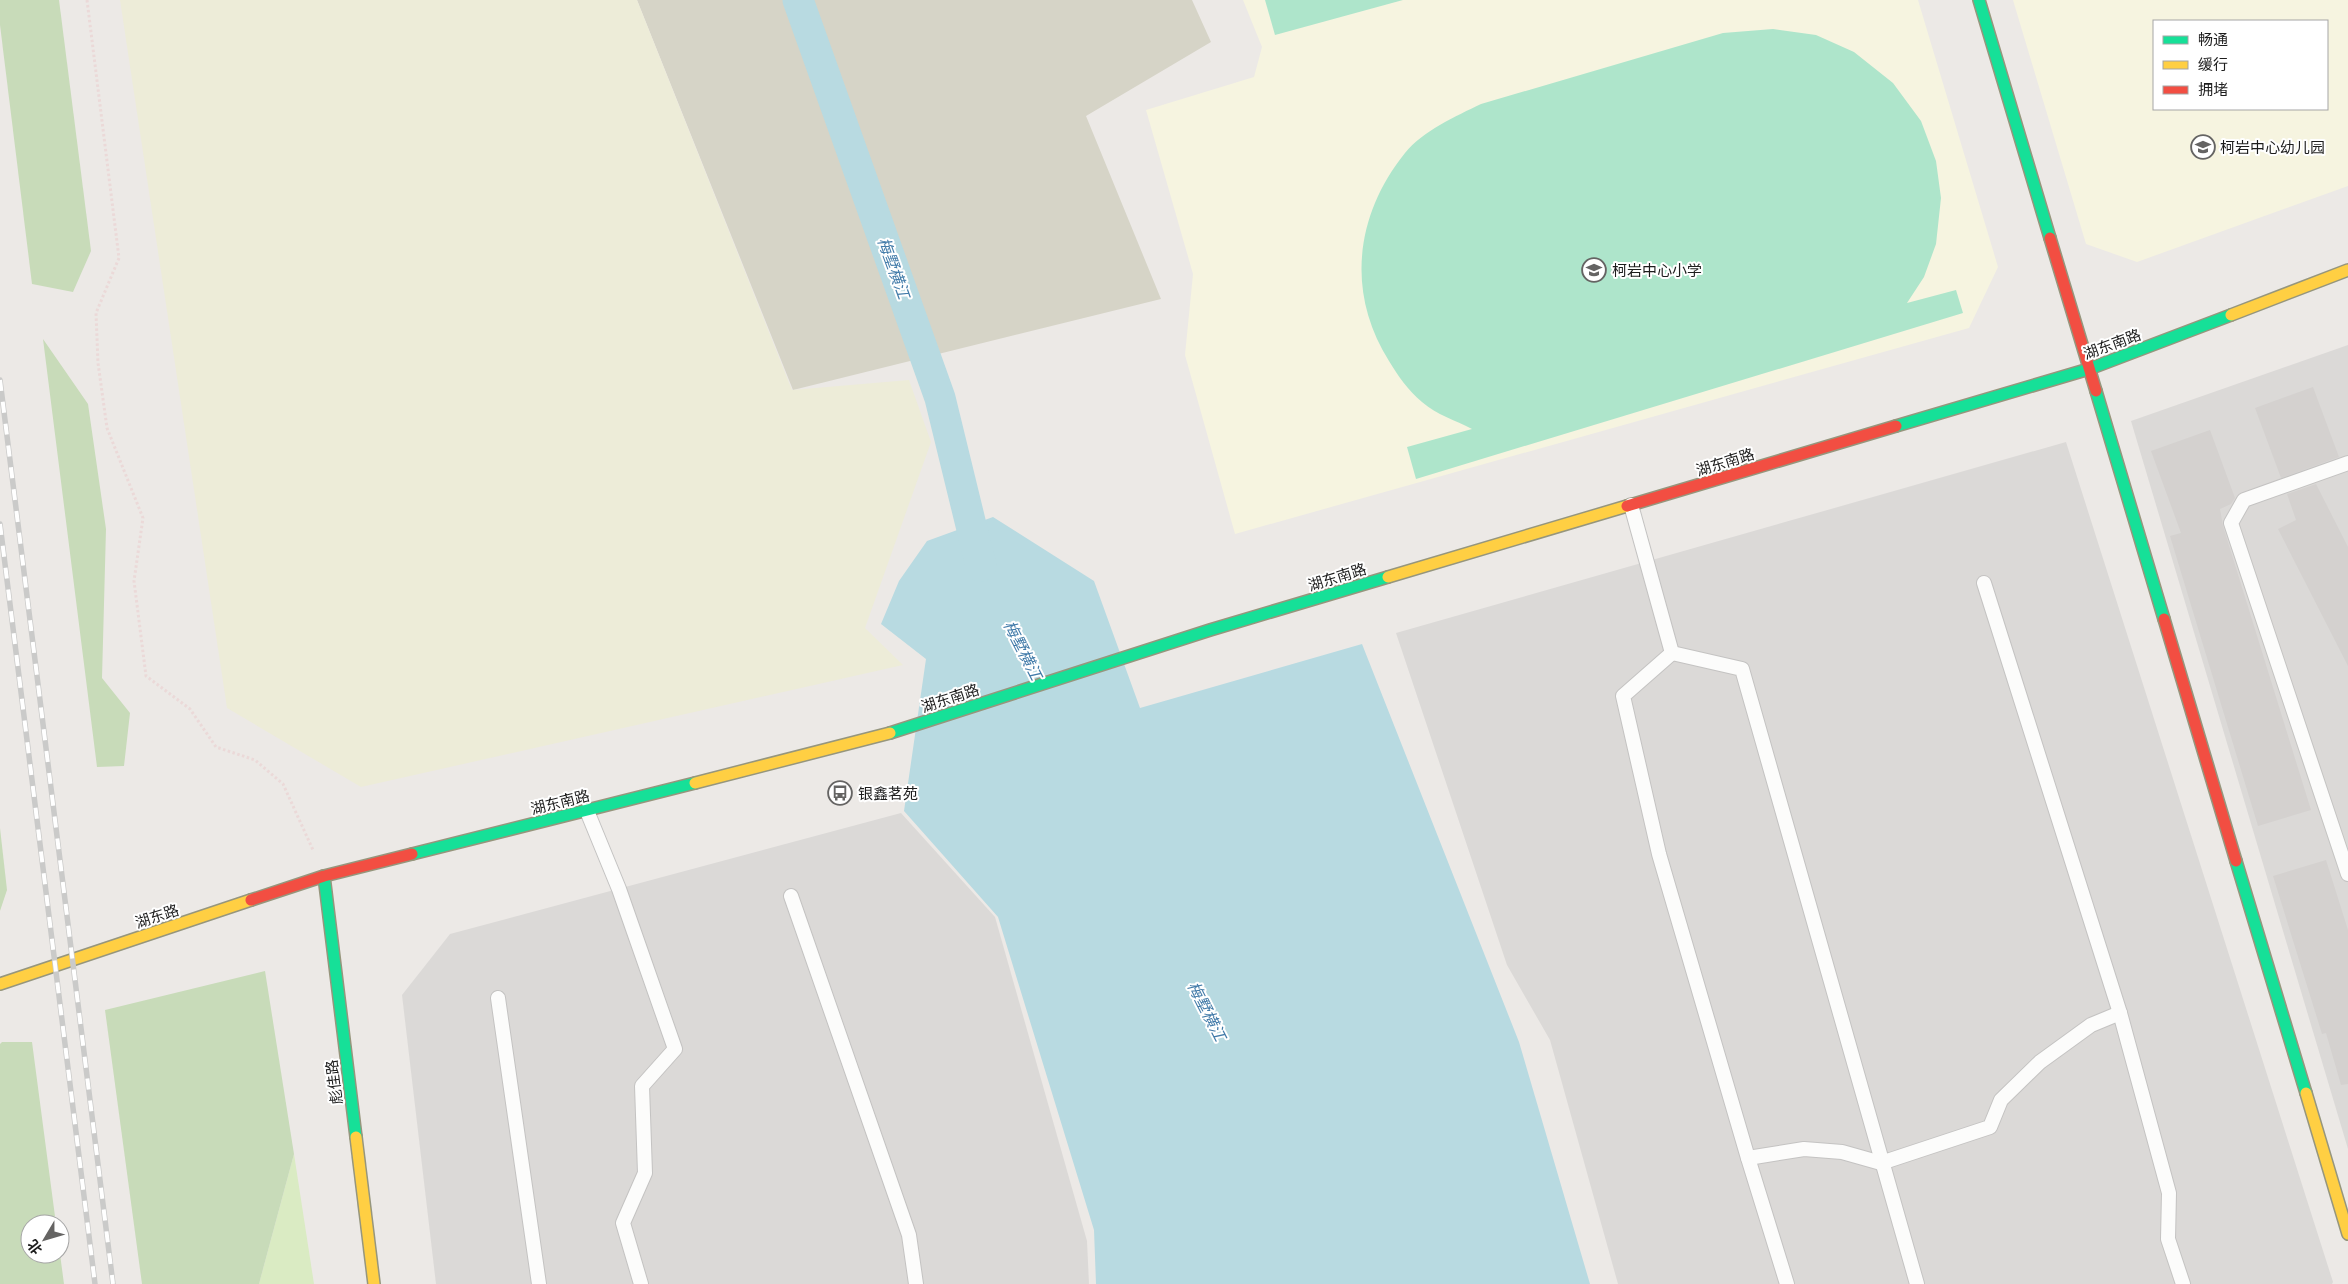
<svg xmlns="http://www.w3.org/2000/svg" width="2348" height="1284" viewBox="0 0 2348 1284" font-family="'Asap Condensed','Noto Sans SC',sans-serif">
  <rect width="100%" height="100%" fill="#ece9e6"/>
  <!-- residential -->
  <g fill="#dbd9d7">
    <polygon points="2348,345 2348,1149 2131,421"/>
    <polygon points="2066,442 2333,1282 2332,1284 1618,1284 1550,1040 1507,965 1396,633"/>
    <polygon points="901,813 995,917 1087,1241 1089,1284 436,1284 402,995 450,934"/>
  </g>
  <!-- education -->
  <g fill="#f6f4e0" fill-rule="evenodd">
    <polygon points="1243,0 1918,0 1998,267 1969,328 1235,534 1185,355 1193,274 1146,110 1254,77 1262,47"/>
    <path d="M2013,0H2348V186L2137,262L2086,244ZM2154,21H2327V109H2154Z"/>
  </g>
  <!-- construction -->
  <polygon fill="#d6d4c7" points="637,0 1192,0 1211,42 1086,116 1161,299 793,390"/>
  <!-- farmland -->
  <polygon fill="#edecd8" points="120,0 637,0 792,390 909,380 931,442 865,628 903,665 361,787 227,708"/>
  <!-- grass -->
  <polygon fill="#daebc3" points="294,1154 314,1284 259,1284"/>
  <!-- forest -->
  <g fill="#c8dbb9">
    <polygon points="0,0 59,0 91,251 73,292 32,284 0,25"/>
    <polygon points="43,339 88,404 106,529 102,678 130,713 124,766 97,767"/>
    <polygon points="0,828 7,890 0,911"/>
    <polygon points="265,971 294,1154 259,1284 142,1284 105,1010"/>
    <polygon points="2,1042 32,1042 56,1224 30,1224 30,1254 60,1254 64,1284 0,1284 0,1044"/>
  </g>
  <!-- pitch -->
  <g fill="#aee5cb">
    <polygon points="1265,0 1403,0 1275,35"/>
    <path d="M1773,29L1816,35L1854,52L1893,83L1921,121L1936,161L1941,198L1936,244L1924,277L1907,303L1956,290L1963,313L1416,479L1407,447L1472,429C1455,420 1437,415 1422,402C1408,390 1398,376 1389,361C1346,293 1355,215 1405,153C1423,131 1456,116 1481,104L1723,33Z"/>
  </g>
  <!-- water -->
  <polygon fill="#b8dae1" points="993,517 1094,581 1140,708 1362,644 1519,1042 1590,1284 1096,1284 1094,1230 998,917 904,811 926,659 881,624 899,581 927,541"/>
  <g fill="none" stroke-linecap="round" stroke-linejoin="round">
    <!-- canal -->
    <polyline stroke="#b8dae1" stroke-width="31" points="798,0 940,398 981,566"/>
  </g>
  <!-- building -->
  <g fill="#d4d1cf">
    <polygon points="2313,387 2339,457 2281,478 2255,408"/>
    <polygon points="2210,430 2235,498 2231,504 2220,509 2223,526 2311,810 2258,826 2170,536 2181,533 2151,451"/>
    <polygon points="2316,484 2348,547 2348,666 2278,529 2296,520 2287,494"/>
    <polygon points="2326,860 2348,930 2348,1084 2341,1085 2326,1033 2322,1034 2273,876"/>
  </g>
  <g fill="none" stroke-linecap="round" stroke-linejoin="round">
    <!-- lane casing -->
    <g stroke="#c4c3c2" stroke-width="16">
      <g id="lane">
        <polyline points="2348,463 2244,500 2231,523 2348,874"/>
        <polyline points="1631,505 1672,653"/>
        <polyline points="1984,583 2120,1013 2169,1193 2168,1239 2183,1284"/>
        <polyline points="1672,653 1742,669 1917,1284"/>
        <polyline points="1672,653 1623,696 1659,854 1748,1158 1787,1284"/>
        <polyline points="587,811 619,889 675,1049 642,1086 645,1173 623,1223 641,1284"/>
        <polyline points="791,896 909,1235 916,1284"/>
        <polyline points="498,998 539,1284"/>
        <polyline points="1748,1158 1804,1149 1842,1152 1881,1163 1990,1127 2001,1100 2040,1062 2091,1025 2120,1013"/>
      </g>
    </g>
    <!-- fast casing -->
    <g stroke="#96967d" stroke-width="14">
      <g id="fast">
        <polyline points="1979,0 2050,238"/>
        <polyline points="2096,391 2164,619"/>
        <polyline points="1896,426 2089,369 2231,315"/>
        <polyline points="890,733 1210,630 1388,577"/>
        <polyline points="412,854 695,783"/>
        <polyline points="2236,861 2306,1093"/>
        <polyline points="324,876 356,1137"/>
      </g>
    </g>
    <!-- slow casing -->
    <g stroke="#96967d" stroke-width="14">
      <g id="slow">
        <polyline points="2231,315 2348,270"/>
        <polyline points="1388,577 1627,506"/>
        <polyline points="695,783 890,733"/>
        <polyline points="0,984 251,900"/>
        <polyline points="2306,1093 2348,1234"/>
        <polyline points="356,1137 374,1284"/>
      </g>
    </g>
    <!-- jam casing -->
    <g stroke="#96967d" stroke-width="14">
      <g id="jam">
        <polyline points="2050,238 2096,391"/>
        <polyline points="1627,506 1896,426"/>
        <polyline points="2164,619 2236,861"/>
        <polyline points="251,900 324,876 412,854"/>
      </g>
    </g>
    <!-- path -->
    <polyline stroke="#ebd9d8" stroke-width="3" stroke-dasharray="2.5 2.5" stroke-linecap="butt" points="87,0 119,258 96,313 98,363 107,428 143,518 134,581 146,676 190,709 216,747 255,760 283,784 313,850"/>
    <!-- lane -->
    <use href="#lane" stroke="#fcfcfb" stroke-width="14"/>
    <!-- fast -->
    <use href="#fast" stroke="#16e098" stroke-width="11"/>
    <!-- slow -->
    <use href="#slow" stroke="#ffcf43" stroke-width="11"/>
    <!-- jam -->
    <use href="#jam" stroke="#f24e42" stroke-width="11"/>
    <!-- rail casing -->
    <g stroke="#cacac9" stroke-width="5.5">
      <g id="rail">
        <polyline points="0,380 113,1284"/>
        <polyline points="0,524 95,1284"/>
      </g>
    </g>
    <!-- rail -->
    <use href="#rail" stroke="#fff" stroke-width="4" stroke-dasharray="11" stroke-linecap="butt"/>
  </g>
  <!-- icons -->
  <defs>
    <g id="school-ring" transform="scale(1.25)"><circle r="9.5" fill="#fff" stroke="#656463" stroke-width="1.5"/><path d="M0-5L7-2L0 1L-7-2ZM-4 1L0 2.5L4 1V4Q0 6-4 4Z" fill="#656463"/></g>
    <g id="bus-ring" transform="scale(1.25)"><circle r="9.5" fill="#fff" stroke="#656463" stroke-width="1.5"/><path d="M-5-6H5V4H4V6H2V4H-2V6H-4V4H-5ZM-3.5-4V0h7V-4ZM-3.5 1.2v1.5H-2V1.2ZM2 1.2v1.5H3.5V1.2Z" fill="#656463"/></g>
  </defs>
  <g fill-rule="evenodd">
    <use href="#school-ring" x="2203" y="147"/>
    <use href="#school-ring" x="1594" y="270"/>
    <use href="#bus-ring" x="840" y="793"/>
  </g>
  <g text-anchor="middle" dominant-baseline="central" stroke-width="4" stroke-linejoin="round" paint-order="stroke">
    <!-- poi labels -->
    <g font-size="15" fill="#1d1d1d" stroke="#fff" text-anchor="start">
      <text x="2220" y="147">柯岩中心幼儿园</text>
      <text x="1612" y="270">柯岩中心小学</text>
      <text x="858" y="793">银鑫茗苑</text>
    </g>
    <!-- street labels -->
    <g font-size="15" fill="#1d1d1d" stroke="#fff">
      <text transform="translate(2112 344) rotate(-20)">湖东南路</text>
      <text transform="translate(1725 462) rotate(-17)">湖东南路</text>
      <text transform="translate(1337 577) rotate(-17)">湖东南路</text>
      <text transform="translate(950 698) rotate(-18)">湖东南路</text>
      <text transform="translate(560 802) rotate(-14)">湖东南路</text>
      <text transform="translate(157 916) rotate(-18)">湖东路</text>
      <text transform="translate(334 1082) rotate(-97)">彪佳路</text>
    </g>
    <!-- water labels -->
    <g font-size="16" font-style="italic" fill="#427ba9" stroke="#fff">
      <text transform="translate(894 268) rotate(70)">梅墅横江</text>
      <text transform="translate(1023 650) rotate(63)">梅墅横江</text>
      <text transform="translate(1207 1011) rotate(63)">梅墅横江</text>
    </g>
  </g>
  <!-- legend -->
  <rect x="2153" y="20" width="175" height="90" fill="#ffffff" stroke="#a5a5a5"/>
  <rect x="2163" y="36" width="25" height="8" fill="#16e098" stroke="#a5a5a5"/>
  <text x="2198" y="45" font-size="15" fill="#1d1d1d">畅通</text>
  <rect x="2163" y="61" width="25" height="8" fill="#ffcf43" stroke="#a5a5a5"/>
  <text x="2198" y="70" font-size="15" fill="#1d1d1d">缓行</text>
  <rect x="2163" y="86" width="25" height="8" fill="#f24e42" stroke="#a5a5a5"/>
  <text x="2198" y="95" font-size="15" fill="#1d1d1d">拥堵</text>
  <!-- north arrow -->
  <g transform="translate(45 1239) rotate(232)"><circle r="24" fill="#ffffff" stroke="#a5a5a5"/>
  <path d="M0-4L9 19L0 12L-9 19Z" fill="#656463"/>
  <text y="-8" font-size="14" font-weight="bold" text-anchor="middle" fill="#1d1d1d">北</text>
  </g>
</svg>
